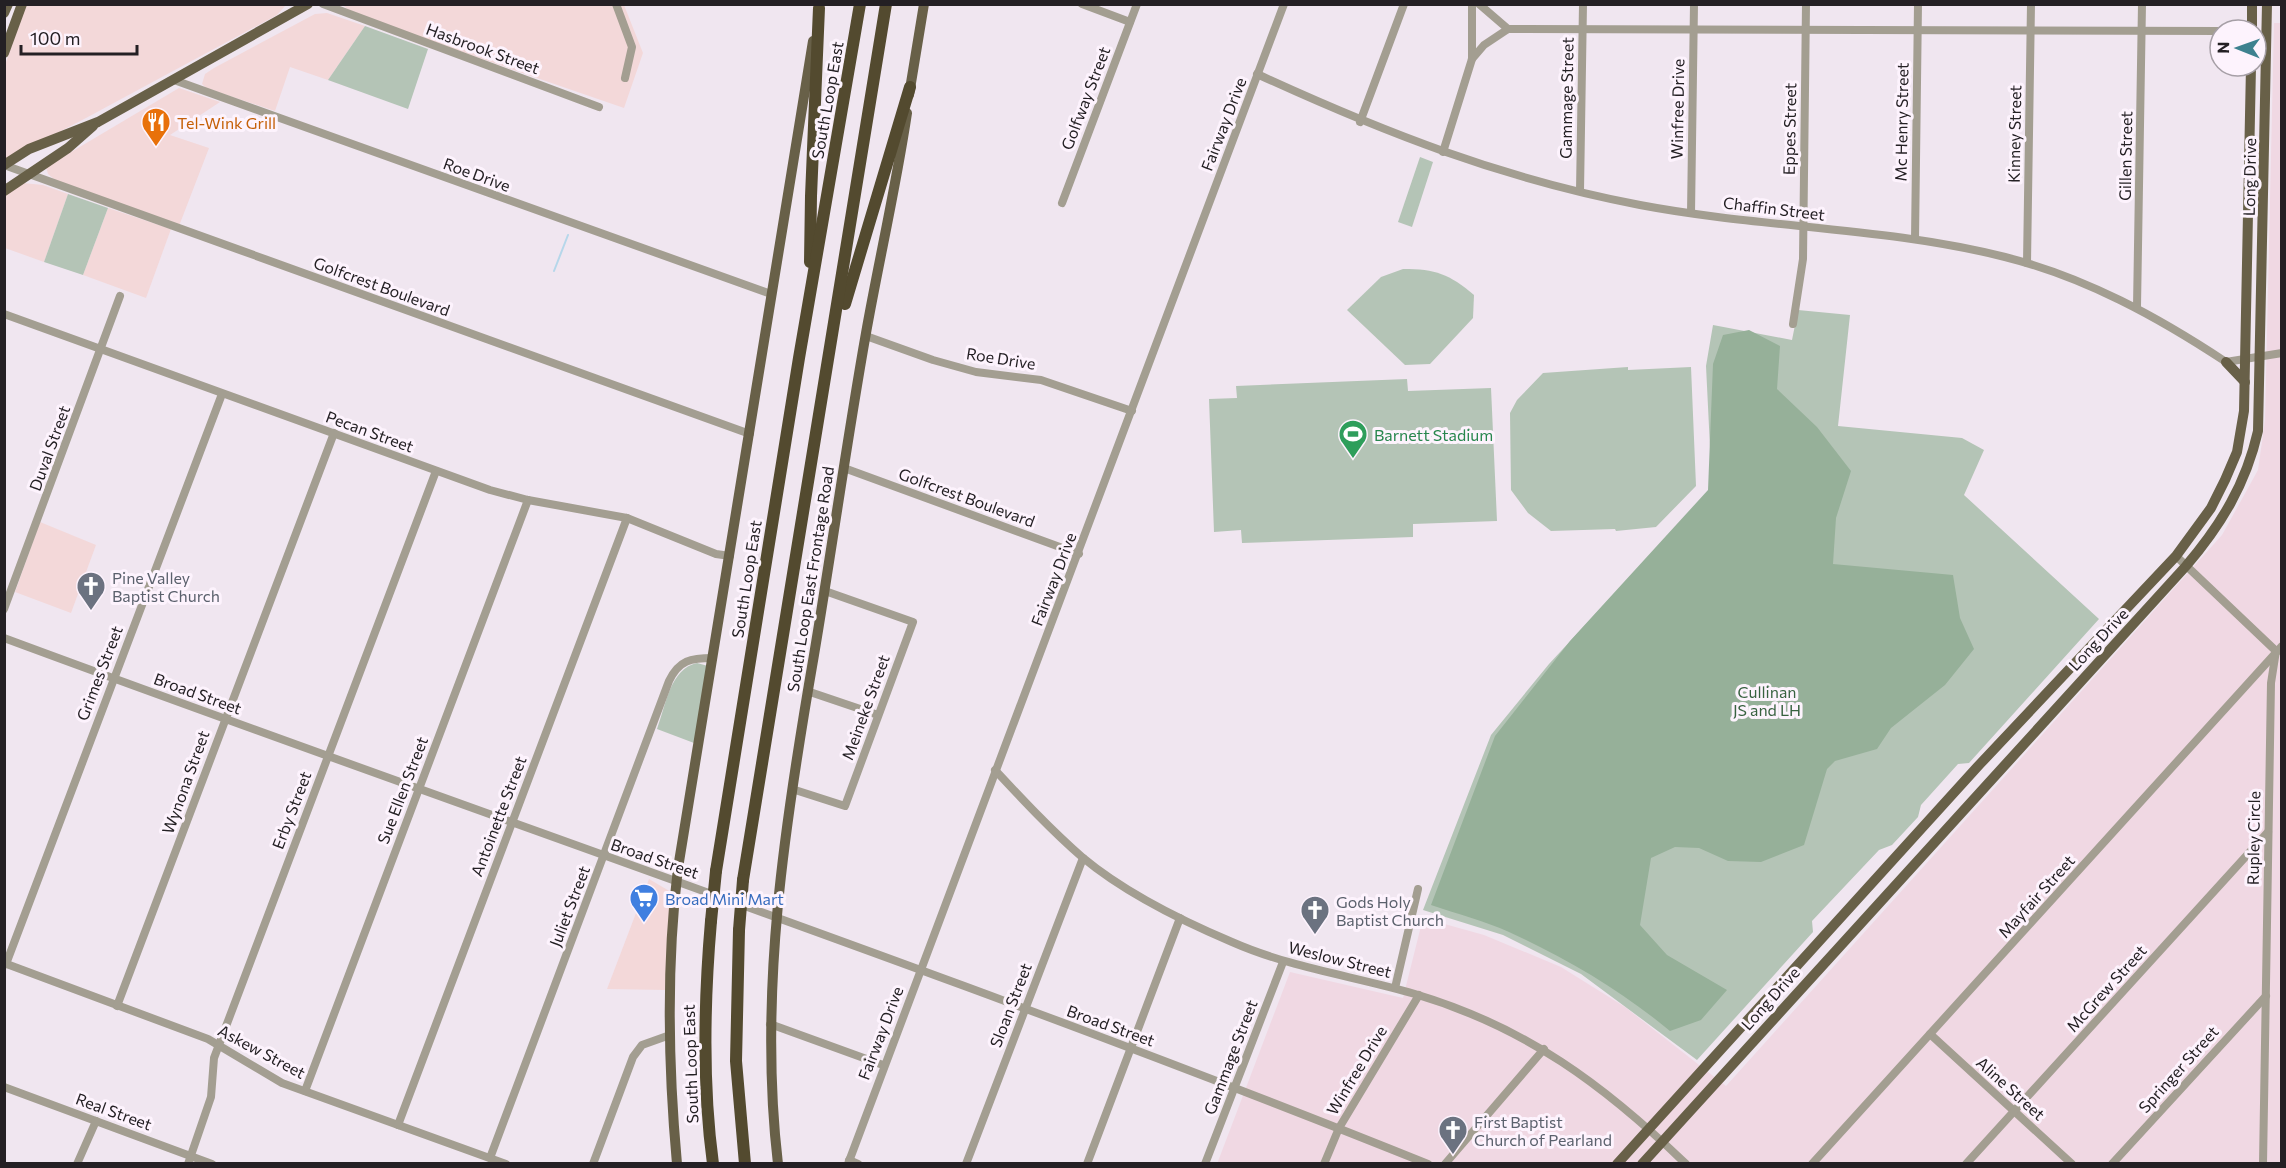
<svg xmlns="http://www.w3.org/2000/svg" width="2286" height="1168" viewBox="0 0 2286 1168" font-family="Commissioner,sans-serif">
  <rect width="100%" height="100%" fill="#f0e6f0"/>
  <!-- commercial -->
  <g fill="#f3d8d9">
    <polygon points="26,5 286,5 277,15 86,118 9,158 5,158 5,65"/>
    <polygon points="343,5 624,5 643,53 624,108 352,14"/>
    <polygon points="327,13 365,26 328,80 290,67 275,111 206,88 202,84 205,74 214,68 315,14"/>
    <polygon points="179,88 220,102 170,135 209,148 179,226 55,180 48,174 46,167"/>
    <polygon points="23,183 43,185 68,194 44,262 5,248 5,195"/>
    <polygon points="108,208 171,229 146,298 83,275"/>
    <polygon points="40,522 96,545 71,613 15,592"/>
    <polygon points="649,879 671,892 666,990 607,989"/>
  </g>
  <!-- industrial -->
  <polygon fill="#f0d8e3" points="2274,23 2281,23 2281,1163 1217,1164 1290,972 1403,998 1423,918 1484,935 1561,967 1625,1007 1726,1086 2222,535 2258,470 2265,420"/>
  <!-- green -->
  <g fill="#b4c4b6">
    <polygon points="365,26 428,49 408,109 328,80"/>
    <polygon points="1420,157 1433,162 1412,227 1398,222"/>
    <polygon points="68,194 108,208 83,275 44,262"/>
    <path d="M1403,269C1436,269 1449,274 1474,295L1473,318L1430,364L1405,365L1347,310L1381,277Z"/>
    <polygon points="1798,310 1850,315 1838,426 1962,438 1984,450 1964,495 2099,619 1969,763 1958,764 1921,805 1918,817 1892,845 1879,850 1812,921 1813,932 1697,1060 1581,974 1503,935 1423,910 1491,735 1549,664 1712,488 1706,366 1713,325 1792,340"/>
    <polygon points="1628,367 1628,370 1691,367 1696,486 1656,527 1616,531 1615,529 1551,531 1528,513 1511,490 1510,413 1517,400 1543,373"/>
    <polygon points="1407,379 1408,391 1491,388 1497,521 1413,524 1413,537 1242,543 1241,530 1214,532 1209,399 1237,398 1236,386"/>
    <path d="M697,663L708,666L694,743L657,729C666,705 670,669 697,663Z"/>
  </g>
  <!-- forest -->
  <path fill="#96b099" d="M1749,330L1780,346L1777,389L1817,427L1851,471L1836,518L1833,564L1953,575L1960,618L1974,649L1945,685L1891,728L1877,749L1835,761L1827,769L1804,845L1761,862L1728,861L1699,848L1675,847L1651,858L1640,925L1667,955L1727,990L1701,1020L1670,1031C1622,991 1566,958 1509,932C1485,921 1457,914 1431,905L1495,736L1570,641L1708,490L1713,364L1723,335Z"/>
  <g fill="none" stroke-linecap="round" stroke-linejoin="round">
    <!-- stream -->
    <polyline stroke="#b6d7ea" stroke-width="2" points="554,271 568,235"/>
    <!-- minor -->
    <g stroke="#a39e91" stroke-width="8">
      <polyline points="323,4 599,107"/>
      <polyline points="616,4 632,47 625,78"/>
      <polyline points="1082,4 1130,22"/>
      <polyline points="1479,4 1508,29"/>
      <polyline points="1472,59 1484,45 1508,29 2220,31"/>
      <path d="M1257,74C1383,132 1503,179 1640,205C1761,228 1886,227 2005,257C2085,277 2158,317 2226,362L2282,353"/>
      <polyline points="174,80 771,294"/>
      <polyline points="1360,122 1404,4"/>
      <polyline points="1443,152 1472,59 1472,4"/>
      <polyline points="4,165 750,434"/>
      <polyline points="1580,191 1583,4"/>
      <polyline points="1062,203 1137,4"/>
      <polyline points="1691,213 1694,4"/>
      <polyline points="1915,239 1918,4"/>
      <polyline points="2027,263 2031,4"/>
      <polyline points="2137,307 2142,4"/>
      <polyline points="4,314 490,490 528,500 627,518 716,554 730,556"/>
      <polyline points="1793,324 1803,259 1806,4"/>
      <polyline points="866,336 933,360 976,372 1041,380 1132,411"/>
      <polyline points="844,468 1079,554"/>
      <polyline points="2176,556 2276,651 2271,683 2263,1164"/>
      <polyline points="4,609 120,296"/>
      <path d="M4,638C479,814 958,975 1428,1164"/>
      <polyline points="807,691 878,715"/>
      <path d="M995,770C1023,800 1051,830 1082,857C1125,893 1180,920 1232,942C1291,968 1354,976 1415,994C1526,1027 1604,1085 1686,1164"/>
      <polyline points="792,789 845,806 913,622 825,591"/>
      <polyline points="4,963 208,1039 282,1083 506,1164"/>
      <polyline points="6,964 222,394"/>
      <polyline points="1395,988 1418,889"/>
      <polyline points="117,1006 334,433"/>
      <polyline points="770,1024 883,1065"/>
      <polyline points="1930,1034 2072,1164"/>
      <polyline points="4,1087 212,1164"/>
      <polyline points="305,1091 528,500"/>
      <polyline points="398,1125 627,518"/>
      <path d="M490,1158L669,681C679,660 691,658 713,658"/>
      <polyline points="849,1160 858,1164"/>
      <polyline points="77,1164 96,1121"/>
      <polyline points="188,1164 211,1097 214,1058 436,471"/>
      <polyline points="593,1164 633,1057 642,1045 670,1035"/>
      <polyline points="848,1164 1284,4"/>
      <polyline points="966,1164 1083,858"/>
      <polyline points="1087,1164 1180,918"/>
      <polyline points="1205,1164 1283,962"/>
      <polyline points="1324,1164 1339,1128 1419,995"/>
      <polyline points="1445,1164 1544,1049"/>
      <polyline points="1812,1164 2282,646"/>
      <polyline points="1966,1164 2268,832"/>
      <polyline points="2112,1164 2266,996"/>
    </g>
    <!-- major -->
    <g stroke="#686048" stroke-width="10">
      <polyline points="4,13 8,4"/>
      <polyline points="2252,30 2252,4"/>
      <polyline points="4,53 22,4"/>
      <polyline points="909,95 924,4"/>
      <polyline points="4,165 29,149 98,122 308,4"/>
      <polyline points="4,191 68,148 93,126"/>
      <polyline points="2226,362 2245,382"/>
      <path d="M677,1164C668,1065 666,966 678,868L813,41"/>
      <path d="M778,1164C758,994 785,822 814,655C832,548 847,440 866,333C879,260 896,187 907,113"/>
      <polyline points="1617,1164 1980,764 2176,556 2211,508 2225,480 2237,452 2244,411 2251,66"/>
      <path d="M1642,1164L2186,566C2221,525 2246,484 2258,431L2267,4"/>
    </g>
    <!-- highway -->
    <g stroke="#534a2f" stroke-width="12">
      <polyline points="810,262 811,196 819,8"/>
      <polyline points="845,304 910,87"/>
      <polyline points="716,871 799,358 860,4"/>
      <polyline points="743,880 886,4"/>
      <path d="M711,921C704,1002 702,1083 713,1164"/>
      <polyline points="739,930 736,1061 745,1164"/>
    </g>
    <!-- highway-bridge -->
    <g stroke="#534a2f" stroke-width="12">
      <polyline points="711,921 716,871"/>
      <polyline points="739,930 743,880"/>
    </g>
  </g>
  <!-- icons -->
  <defs>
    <g id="restaurant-pin" transform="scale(1.5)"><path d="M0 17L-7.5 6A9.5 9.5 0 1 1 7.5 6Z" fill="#e8710a" stroke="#fdf3fd"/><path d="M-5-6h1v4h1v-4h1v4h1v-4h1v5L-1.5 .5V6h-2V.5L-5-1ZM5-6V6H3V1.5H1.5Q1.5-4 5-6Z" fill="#fff"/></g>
    <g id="stadium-pin" transform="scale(1.5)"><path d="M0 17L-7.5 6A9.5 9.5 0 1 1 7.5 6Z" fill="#2e9e5b" stroke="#fdf3fd"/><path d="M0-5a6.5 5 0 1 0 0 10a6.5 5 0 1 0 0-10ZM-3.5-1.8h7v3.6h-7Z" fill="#fff"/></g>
    <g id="church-pin" transform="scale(1.5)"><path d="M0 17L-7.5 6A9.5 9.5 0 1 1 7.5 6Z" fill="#6b7280" stroke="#fdf3fd"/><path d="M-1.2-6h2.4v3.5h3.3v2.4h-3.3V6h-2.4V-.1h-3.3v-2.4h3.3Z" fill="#fff"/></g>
    <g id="supermarket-pin" transform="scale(1.5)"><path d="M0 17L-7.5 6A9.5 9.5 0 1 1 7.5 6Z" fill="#3f7fe0" stroke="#fdf3fd"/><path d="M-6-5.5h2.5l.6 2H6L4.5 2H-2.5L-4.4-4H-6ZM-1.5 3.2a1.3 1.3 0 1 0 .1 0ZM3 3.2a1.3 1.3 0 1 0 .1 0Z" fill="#fff"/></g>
  </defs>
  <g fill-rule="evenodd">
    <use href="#restaurant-pin" x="156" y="122"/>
    <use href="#stadium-pin" x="1353" y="434"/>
    <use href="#church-pin" x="91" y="586"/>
    <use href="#supermarket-pin" x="644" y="898"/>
    <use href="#church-pin" x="1315" y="910"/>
    <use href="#church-pin" x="1453" y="1130"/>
  </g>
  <g text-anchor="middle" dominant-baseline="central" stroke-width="6" stroke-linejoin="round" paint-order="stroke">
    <!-- street labels -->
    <g font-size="16" fill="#242024" stroke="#fdf3fd">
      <text transform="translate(483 48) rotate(20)">Hasbrook Street</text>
      <text transform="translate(1085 98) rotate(-69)">Golfway Street</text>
      <text transform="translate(1566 98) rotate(-89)">Gammage Street</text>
      <text transform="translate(827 100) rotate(-80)">South Loop East</text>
      <text transform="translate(1677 109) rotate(-89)">Winfree Drive</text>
      <text transform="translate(1901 122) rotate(-89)">Mc Henry Street</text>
      <text transform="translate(1223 124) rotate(-69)">Fairway Drive</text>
      <text transform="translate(1789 129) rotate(-89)">Eppes Street</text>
      <text transform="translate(2014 134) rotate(-89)">Kinney Street</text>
      <text transform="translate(2125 156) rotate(-89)">Gillen Street</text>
      <text transform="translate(477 174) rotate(20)">Roe Drive</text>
      <text transform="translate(2249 177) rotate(-89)">Long Drive</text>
      <text transform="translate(1774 208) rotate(7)">Chaffin Street</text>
      <text transform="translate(382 286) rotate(20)">Golfcrest Boulevard</text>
      <text transform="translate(1001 358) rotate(9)">Roe Drive</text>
      <text transform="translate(370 431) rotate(20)">Pecan Street</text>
      <text transform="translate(49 448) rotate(-70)">Duval Street</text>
      <text transform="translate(967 497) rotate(20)">Golfcrest Boulevard</text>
      <text transform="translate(746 579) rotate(-81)">South Loop East</text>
      <text transform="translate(810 579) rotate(-81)">South Loop East Frontage Road</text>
      <text transform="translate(1053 579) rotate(-69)">Fairway Drive</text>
      <text transform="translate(2098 639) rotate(-47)">Long Drive</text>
      <text transform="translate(99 673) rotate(-69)">Grimes Street</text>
      <text transform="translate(198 693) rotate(20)">Broad Street</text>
      <text transform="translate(865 707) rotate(-70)">Meineke Street</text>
      <text transform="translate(185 782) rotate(-70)">Wynona Street</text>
      <text transform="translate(402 790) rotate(-69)">Sue Ellen Street</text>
      <text transform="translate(291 810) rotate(-69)">Erby Street</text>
      <text transform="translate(498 816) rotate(-69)">Antoinette Street</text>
      <text transform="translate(2253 838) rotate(-89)">Rupley Circle</text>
      <text transform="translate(655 858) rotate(19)">Broad Street</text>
      <text transform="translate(2036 896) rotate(-48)">Mayfair Street</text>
      <text transform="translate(569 906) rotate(-69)">Juliet Street</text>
      <text transform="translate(1340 959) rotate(14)">Weslow Street</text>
      <text transform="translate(2106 988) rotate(-48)">McGrew Street</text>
      <text transform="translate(1770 998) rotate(-48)">Long Drive</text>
      <text transform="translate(1010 1005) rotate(-69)">Sloan Street</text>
      <text transform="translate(1111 1025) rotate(20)">Broad Street</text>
      <text transform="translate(880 1033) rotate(-69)">Fairway Drive</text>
      <text transform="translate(262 1051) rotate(28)">Askew Street</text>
      <text transform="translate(1230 1057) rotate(-69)">Gammage Street</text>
      <text transform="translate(690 1064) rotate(-92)">South Loop East</text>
      <text transform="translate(2178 1069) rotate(-48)">Springer Street</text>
      <text transform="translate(1356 1070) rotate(-59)">Winfree Drive</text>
      <text transform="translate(2011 1088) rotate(42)">Aline Street</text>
      <text transform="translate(114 1111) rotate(20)">Real Street</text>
    </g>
    <!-- food labels -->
    <g font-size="16" fill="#c56008" stroke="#fdf3fd" text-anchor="start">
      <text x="177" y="122">Tel-Wink Grill</text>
    </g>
    <!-- leisure labels -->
    <g font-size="16" fill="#27864d" stroke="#fdf3fd" text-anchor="start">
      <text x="1374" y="434">Barnett Stadium</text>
    </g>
    <!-- worship labels -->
    <g font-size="16" fill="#5b616d" stroke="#fdf3fd" text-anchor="start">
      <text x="112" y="577">Pine Valley<tspan x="112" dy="18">Baptist Church</tspan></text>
      <text x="1336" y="901">Gods Holy<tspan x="1336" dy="18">Baptist Church</tspan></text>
      <text x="1474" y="1121">First Baptist<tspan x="1474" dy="18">Church of Pearland</tspan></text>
    </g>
    <!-- park labels -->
    <g font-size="16" fill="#386240" stroke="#fdf3fd">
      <text x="1767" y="691">Cullinan<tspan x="1767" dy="18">JS and LH</tspan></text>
    </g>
    <!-- shop labels -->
    <g font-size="16" fill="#366cbe" stroke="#fdf3fd" text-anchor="start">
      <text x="665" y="898">Broad Mini Mart</text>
    </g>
  </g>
  <!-- border -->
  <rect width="2286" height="1168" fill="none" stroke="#242024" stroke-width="12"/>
  <!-- north arrow -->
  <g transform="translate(2238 48) rotate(271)"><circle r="28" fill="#fdf3fd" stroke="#a69fa6" stroke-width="1.5"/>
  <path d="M0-4.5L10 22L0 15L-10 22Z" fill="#3d818f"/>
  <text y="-9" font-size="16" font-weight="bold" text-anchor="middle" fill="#242024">N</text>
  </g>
  <!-- scale -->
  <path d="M21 45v9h116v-9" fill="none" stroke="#242024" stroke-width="3"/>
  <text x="30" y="45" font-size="18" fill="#242024" stroke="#fdf3fd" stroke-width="4.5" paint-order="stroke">100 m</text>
</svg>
